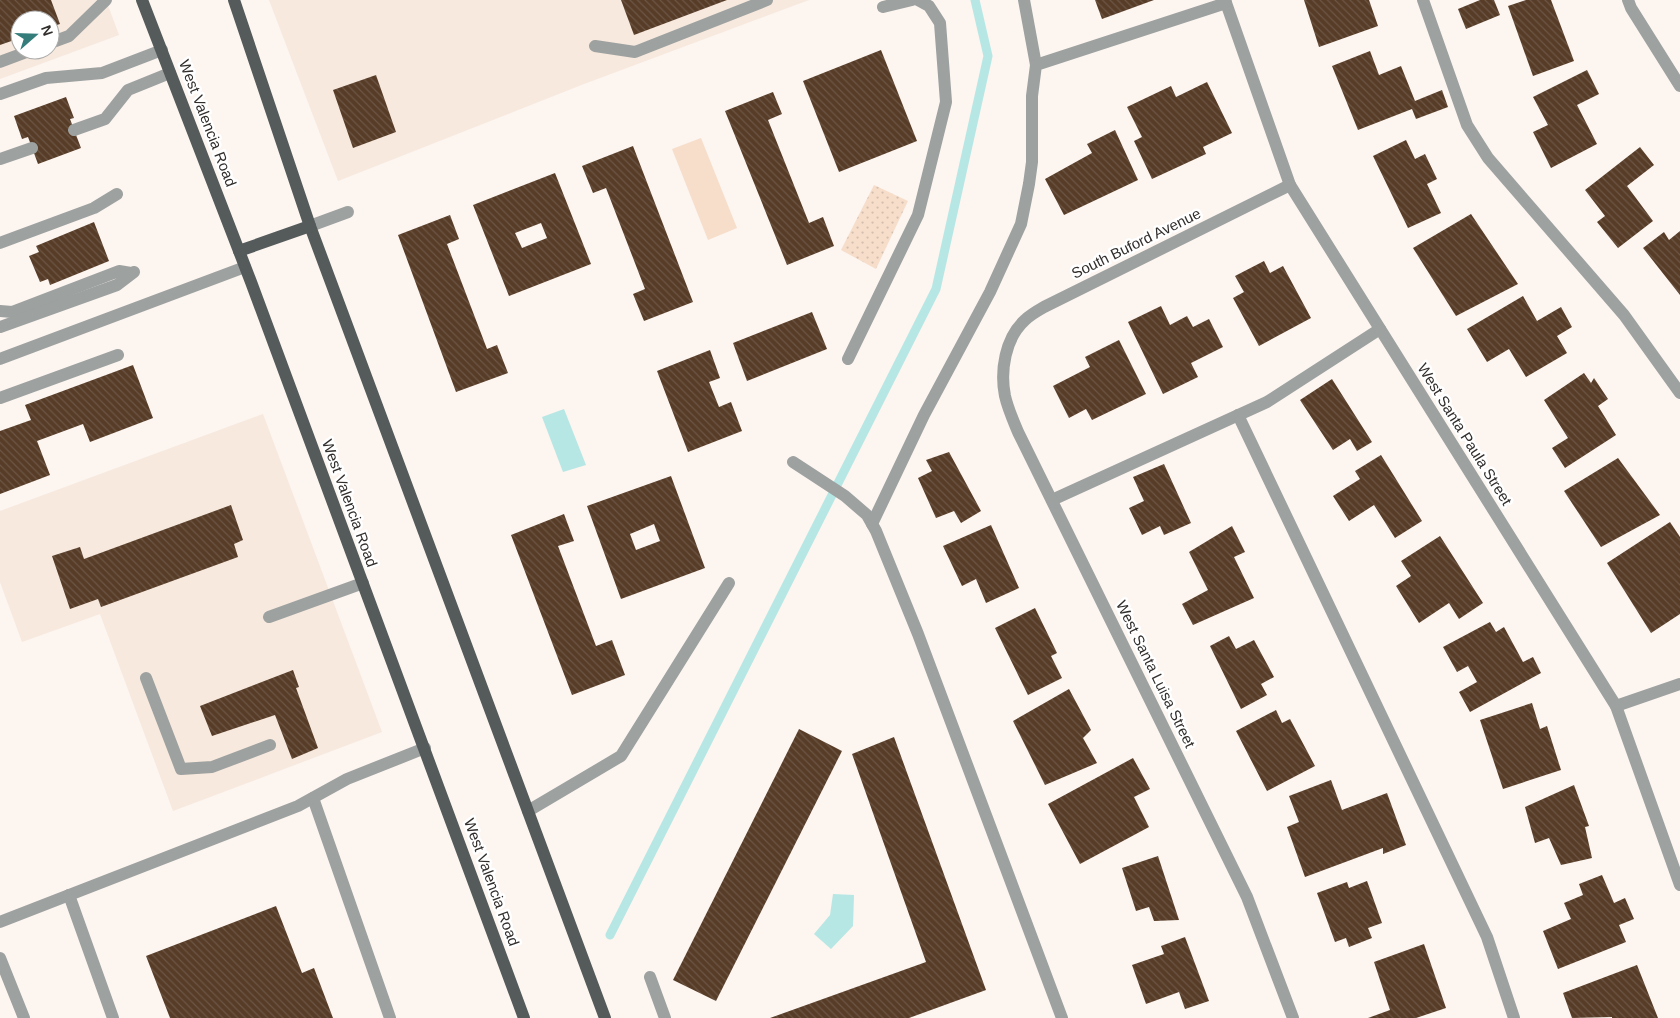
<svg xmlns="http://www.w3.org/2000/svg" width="1680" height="1018" viewBox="0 0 1680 1018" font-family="Helvetica,sans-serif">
  <defs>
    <pattern id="park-dots" width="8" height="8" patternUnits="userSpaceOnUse" patternTransform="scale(1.25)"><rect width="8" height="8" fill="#f7decb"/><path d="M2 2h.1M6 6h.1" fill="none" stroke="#d4bfae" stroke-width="1.8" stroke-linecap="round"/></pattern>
    <pattern id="building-back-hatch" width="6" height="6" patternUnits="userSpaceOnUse" patternTransform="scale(1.25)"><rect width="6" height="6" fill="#573c27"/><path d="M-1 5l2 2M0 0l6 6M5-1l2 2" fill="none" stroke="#6c5645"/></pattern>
  </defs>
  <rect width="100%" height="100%" fill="#fcf5f0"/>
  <!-- built -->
  <g fill="#f7e9de" fill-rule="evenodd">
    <path d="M0,0H106L119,35L0,79ZM20,20H50V50H20Z"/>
    <polygon points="269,0 809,0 584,84 338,181"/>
    <polygon points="263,414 382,732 173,811 100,614 22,642 0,582 0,511"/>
  </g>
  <!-- park -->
  <polygon fill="url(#park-dots)" points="874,185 908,201 876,269 841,250"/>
  <!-- pitch -->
  <polygon fill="#f7decb" points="701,138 737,228 708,240 672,149"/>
  <!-- water -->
  <g fill="#b7e7e4">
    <polygon points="564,409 586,465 563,472 542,417"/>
    <polygon points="833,894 854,895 853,926 831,949 814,934 830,915"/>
  </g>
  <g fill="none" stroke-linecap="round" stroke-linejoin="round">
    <!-- stream -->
    <polyline stroke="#b7e7e4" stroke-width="9" points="610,935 936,289 988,56 975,0"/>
  </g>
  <!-- building -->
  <g fill="url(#building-back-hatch)" fill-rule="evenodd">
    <polygon points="0,0 51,0 60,24 50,27 50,20 20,20 20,38 0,45"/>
    <polygon points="621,0 727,0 634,35"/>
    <polygon points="1095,0 1154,0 1102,19"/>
    <polygon points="1304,0 1369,0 1378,26 1319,47"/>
    <polygon points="1480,0 1494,0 1500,15 1466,29 1458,9"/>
    <polygon points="1526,0 1551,0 1574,61 1533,76 1508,6"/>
    <polygon points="881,50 917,141 839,172 803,81"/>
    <polygon points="1370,51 1379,75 1401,66 1415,101 1442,90 1448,107 1416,119 1412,109 1358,130 1332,66"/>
    <polygon points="1587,70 1599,94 1577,105 1597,144 1551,168 1533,132 1548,125 1533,97"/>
    <polygon points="376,75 396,132 353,148 333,90"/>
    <polygon points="1207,82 1232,133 1203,147 1206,154 1152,179 1134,141 1142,137 1127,107 1171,86 1176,97"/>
    <polygon points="773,92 782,114 768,120 809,223 823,217 834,246 787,265 725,111"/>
    <polygon points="66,97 74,118 70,119 81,148 38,164 28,137 22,139 14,116"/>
    <polygon points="1115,130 1138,180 1064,215 1045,179 1092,153 1087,144"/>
    <polygon points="1406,140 1415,159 1425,154 1437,179 1427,184 1441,213 1408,228 1373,156"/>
    <polygon points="633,146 693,302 644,321 633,294 645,289 606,188 593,193 582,166"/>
    <polygon points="1640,147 1654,165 1627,186 1653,221 1618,248 1597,222 1605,216 1585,190"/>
    <path d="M555,173L591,264L509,296L473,205ZM541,223L547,238L522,248L515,233Z"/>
    <polygon points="1471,214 1518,284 1456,316 1413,248"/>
    <polygon points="450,215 459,239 447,244 487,349 497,345 508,373 456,392 398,235"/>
    <polygon points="94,222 109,261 50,285 48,279 40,282 29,256 39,252 36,246"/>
    <polygon points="1680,231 1680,295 1643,248 1664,232 1669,240"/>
    <polygon points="1264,261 1270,273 1283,266 1311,318 1259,346 1233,298 1244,292 1235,276"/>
    <polygon points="1523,296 1537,321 1561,307 1572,327 1557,336 1567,353 1526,377 1509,349 1487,362 1467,329"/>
    <polygon points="1161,306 1170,325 1187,316 1193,327 1209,319 1223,347 1191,363 1198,377 1163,394 1128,322"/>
    <polygon points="812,312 827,349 747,381 733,343"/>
    <polygon points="1119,340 1146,394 1092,420 1086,409 1069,418 1053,386 1090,367 1085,357"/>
    <polygon points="710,350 720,378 709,382 719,407 731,402 742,431 688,452 657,371"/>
    <polygon points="133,365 153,418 90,442 83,424 37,441 50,475 0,494 0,431 31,420 25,405"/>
    <polygon points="1584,373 1591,383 1594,378 1608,399 1598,406 1616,435 1565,468 1552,448 1568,438 1544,400"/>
    <polygon points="1332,379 1372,442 1357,451 1350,439 1333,450 1300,400"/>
    <polygon points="949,452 981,511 961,523 954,511 936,518 918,478 932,471 926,460"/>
    <polygon points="1381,455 1422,521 1395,538 1374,505 1349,521 1333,496 1360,479 1355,471"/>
    <polygon points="1618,458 1660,515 1601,547 1564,491"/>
    <polygon points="1164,464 1191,523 1164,535 1160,526 1142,535 1129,508 1144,501 1133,477"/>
    <path d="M671,476L705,568L621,599L587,506ZM654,524L660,541L636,550L630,534Z"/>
    <polygon points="231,505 243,540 234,544 238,557 101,607 98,599 70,609 52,556 80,547 84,559"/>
    <polygon points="564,514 574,541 558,546 596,646 612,640 625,675 572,695 511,535"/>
    <polygon points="1670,522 1680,537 1680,614 1651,633 1607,563"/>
    <polygon points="991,525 1019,588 986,603 976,579 962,586 943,546"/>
    <polygon points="1232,526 1245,552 1234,557 1254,598 1193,625 1182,604 1208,590 1189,552"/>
    <polygon points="1440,536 1483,603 1459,619 1449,603 1419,623 1396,586 1411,576 1401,561"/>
    <polygon points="1035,608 1057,653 1051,656 1062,678 1028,695 995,628"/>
    <polygon points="1490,622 1496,632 1504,627 1523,662 1533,657 1541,673 1470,712 1459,692 1477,682 1468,666 1457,672 1443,647"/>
    <polygon points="1229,636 1236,649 1254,640 1274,677 1261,684 1267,695 1241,709 1210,646"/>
    <polygon points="293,670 299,687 296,688 318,748 292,759 275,715 212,736 200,706"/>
    <polygon points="1069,689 1091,730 1083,738 1097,763 1045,785 1013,721"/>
    <polygon points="1532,703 1540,729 1547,726 1561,770 1503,789 1480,720"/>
    <polygon points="1276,710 1282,723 1290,719 1315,766 1267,791 1236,731"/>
    <polygon points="799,729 842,751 716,1001 673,980"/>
    <polygon points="894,737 986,990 909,1018 770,1018 926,962 852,754"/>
    <polygon points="1133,758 1150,789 1134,797 1149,827 1080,864 1048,804"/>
    <polygon points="1331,780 1342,810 1387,793 1406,845 1383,854 1383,848 1305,877 1287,827 1299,822 1289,796"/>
    <polygon points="1574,785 1589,826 1585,827 1592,858 1561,865 1549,838 1535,843 1525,807"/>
    <polygon points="1158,856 1179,920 1154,921 1149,907 1136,911 1122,868"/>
    <polygon points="1602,875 1614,903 1625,898 1634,919 1619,925 1626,942 1558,969 1543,931 1571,919 1564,903 1583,895 1579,884"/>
    <polygon points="1367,881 1382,923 1368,928 1372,938 1349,947 1346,938 1335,942 1317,893 1347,882 1349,888"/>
    <polygon points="276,906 302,973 314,968 333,1018 170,1018 146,956"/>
    <polygon points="1185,937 1209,1001 1185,1009 1179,992 1146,1004 1132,965 1164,954 1161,946"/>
    <polygon points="1424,944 1446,1008 1416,1018 1368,1018 1390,1010 1374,962"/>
    <polygon points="1637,965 1658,1018 1612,1018 1612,1017 1572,1018 1563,993"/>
  </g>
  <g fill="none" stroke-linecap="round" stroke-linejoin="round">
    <!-- lane -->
    <g stroke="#9da1a0" stroke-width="12">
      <polyline points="1024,0 1036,65"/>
      <polyline points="1423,0 1467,125 1488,158 1624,315 1680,393"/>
      <polyline points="883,7 912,0"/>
      <polyline points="50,43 69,36 106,0"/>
      <polyline points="595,46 635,52 767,0"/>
      <polyline points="0,62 32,50"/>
      <polyline points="0,94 46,78 102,73 162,50"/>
      <polyline points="74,130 105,119 128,90 170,73"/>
      <polyline points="0,159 32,148"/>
      <polyline points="310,226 348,212"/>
      <polyline points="0,243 94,208 117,194"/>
      <polyline points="0,311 12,312 119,271 131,273"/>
      <polyline points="0,327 117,285 134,272"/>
      <polyline points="0,359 245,267"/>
      <polyline points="848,359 918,215 946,102 940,23 929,6 918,0"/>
      <polyline points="0,398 118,355"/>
      <polyline points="1238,415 1487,937 1514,1018"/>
      <polyline points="793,462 845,496 867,515 876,531 918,634 1062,1018"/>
      <polyline points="1052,500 1267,402 1380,329"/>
      <polyline points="872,524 924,415 990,292 1021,224 1029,184 1032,162 1032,96 1036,65 1226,3"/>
      <polyline points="269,617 363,583"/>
      <polyline points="146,678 181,769 212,767 270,745"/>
      <polyline points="313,798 390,1018"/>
      <polyline points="528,811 621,756 729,583"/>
      <polyline points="69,895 113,1018"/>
      <polyline points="0,922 298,806 347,779 425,748"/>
      <polyline points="0,958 24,1018"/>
      <polyline points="650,977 665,1018"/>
    </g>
    <!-- street -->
    <g stroke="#9da1a0" stroke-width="12">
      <polyline points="1225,0 1290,185 1616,706 1680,885"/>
      <polyline points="1628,0 1631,8 1680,86"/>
      <path d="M1290,185L1044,307C1037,311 1030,315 1025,320C1005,338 1000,371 1005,396C1008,409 1013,420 1018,432L1247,897L1293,1018"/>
      <polyline points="1616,706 1680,684"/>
    </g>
    <!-- primary -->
    <g stroke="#545b5a" stroke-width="12">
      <polyline points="142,0 251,282 524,1018"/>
      <polyline points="234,0 310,226 605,1018"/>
      <polyline points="239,251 310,226"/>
    </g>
  </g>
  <g text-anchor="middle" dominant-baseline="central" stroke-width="5" stroke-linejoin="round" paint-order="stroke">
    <!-- street labels -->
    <g font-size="15" fill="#302d2b" stroke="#fff">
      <text transform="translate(208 123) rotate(69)">West Valencia Road</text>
      <text transform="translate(1136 243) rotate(-26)">South Buford Avenue</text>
      <text transform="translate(1465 434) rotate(58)">West Santa Paula Street</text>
      <text transform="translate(350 503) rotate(70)">West Valencia Road</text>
      <text transform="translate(1156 674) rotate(64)">West Santa Luisa Street</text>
      <text transform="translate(492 882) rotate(70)">West Valencia Road</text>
    </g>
  </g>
  <!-- north arrow -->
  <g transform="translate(35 35) rotate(70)"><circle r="24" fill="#ffffff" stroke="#acabaa"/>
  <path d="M0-4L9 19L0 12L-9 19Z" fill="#347d7a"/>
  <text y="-8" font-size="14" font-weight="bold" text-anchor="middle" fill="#302d2b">N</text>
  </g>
</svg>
